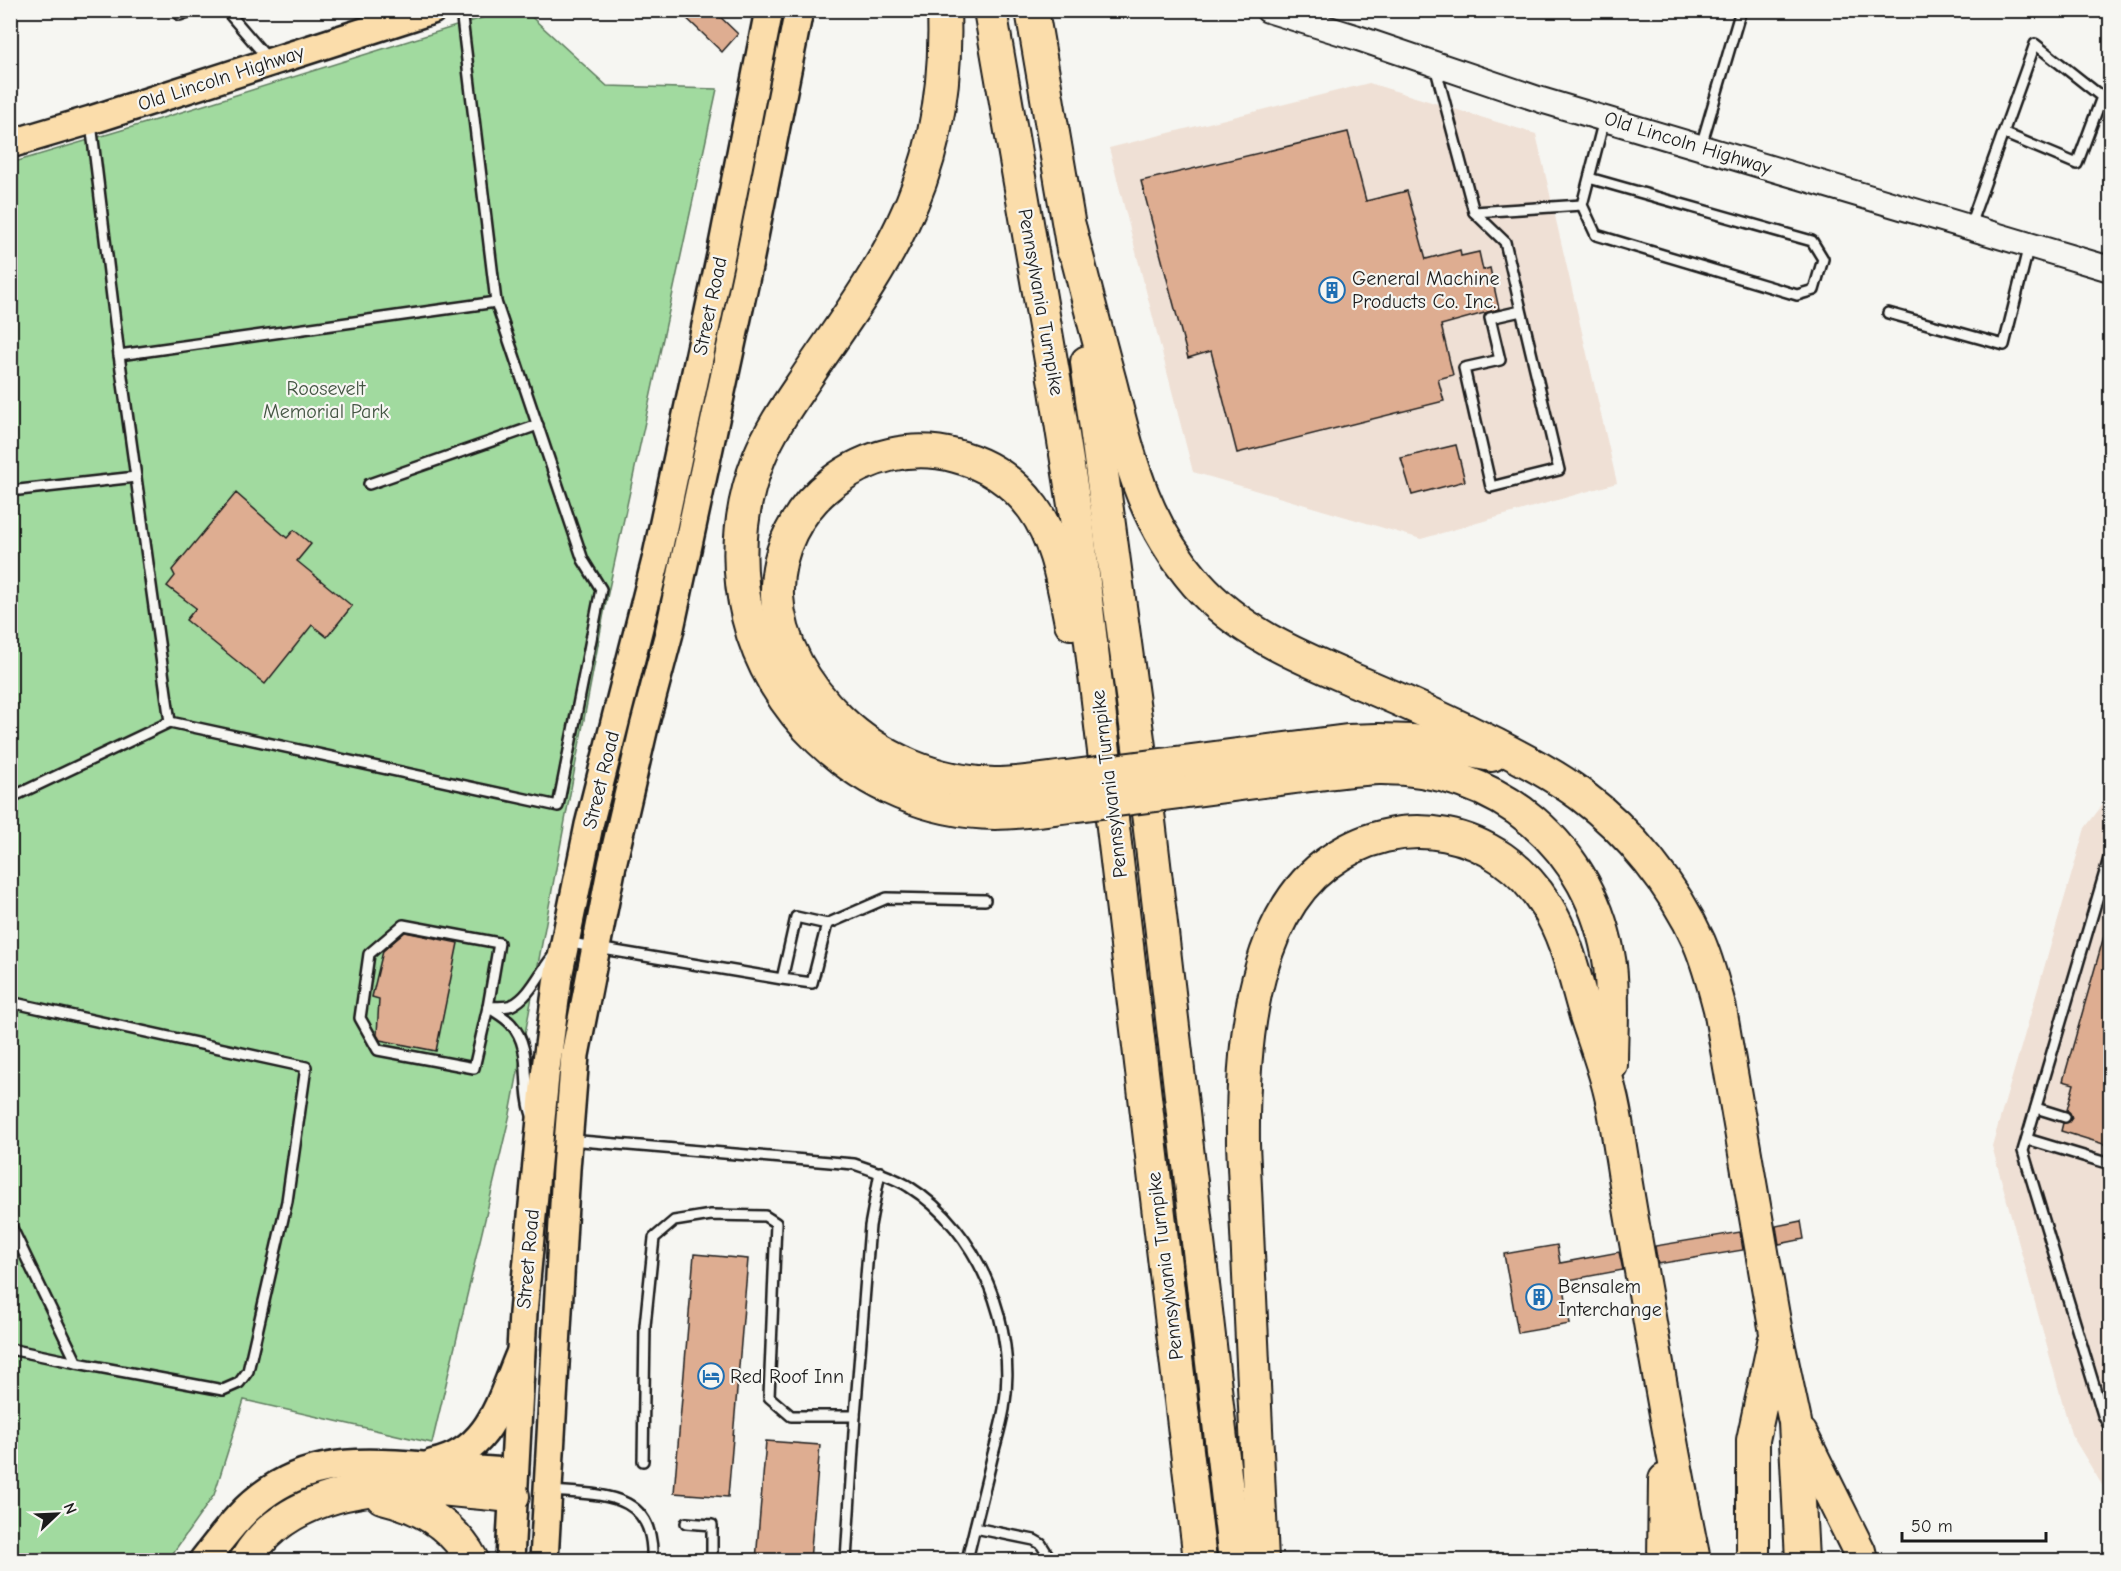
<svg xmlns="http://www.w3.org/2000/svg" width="2121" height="1571" viewBox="0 0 2121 1571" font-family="'Comic Neue',sans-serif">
  <rect width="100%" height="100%" fill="#f6f6f2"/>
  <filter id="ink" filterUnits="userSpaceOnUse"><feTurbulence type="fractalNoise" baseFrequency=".0167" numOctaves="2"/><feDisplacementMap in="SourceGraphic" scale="12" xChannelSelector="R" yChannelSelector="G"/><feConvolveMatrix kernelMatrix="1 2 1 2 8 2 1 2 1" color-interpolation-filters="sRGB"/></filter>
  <g filter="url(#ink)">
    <!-- built -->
    <g fill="#efe0d5">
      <polygon points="1369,83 1536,134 1617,483 1421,539 1193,472 1109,148"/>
      <polygon points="2110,795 2110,1498 2071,1434 1992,1146 2085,828"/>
    </g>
    <!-- green -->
    <polygon fill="#a1da9f" stroke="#5e7b5e" stroke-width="1.5" points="504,11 525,11 607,86 717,89 606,602 510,1114 432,1443 244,1400 214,1495 168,1560 11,1560 11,163 169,116"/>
    <!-- building -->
    <g fill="#dead91" stroke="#1c1c1c" stroke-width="1.5">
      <polygon points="678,10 713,10 738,34 722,52"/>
      <polygon points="1348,132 1366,201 1407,191 1426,259 1460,250 1461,256 1479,252 1483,270 1490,268 1499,309 1441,325 1453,375 1438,379 1444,401 1237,453 1211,351 1188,358 1141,181"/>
      <polygon points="1456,445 1465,481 1412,495 1401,458"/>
      <polygon points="236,493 287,538 294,530 311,544 297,561 352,606 327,637 312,625 265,684 186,620 196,608 167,586 175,576 172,570"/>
      <polygon points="2106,929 2110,930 2110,1146 2061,1131 2063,1123 2069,1122 2072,1118 2070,1113 2067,1110 2074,1084 2063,1081"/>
      <polygon points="405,932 458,943 436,1051 380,1040 377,1035 379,999 372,997 383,951"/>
      <polygon points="1801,1221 1804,1239 1779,1244 1776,1226"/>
      <polygon points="1740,1232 1743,1250 1658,1264 1655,1246"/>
      <polygon points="1557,1245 1560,1263 1619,1252 1623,1270 1563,1281 1570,1324 1518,1333 1504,1254"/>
      <polygon points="694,1254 748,1259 728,1497 674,1493"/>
      <polygon points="766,1441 820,1445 810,1560 756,1560"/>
    </g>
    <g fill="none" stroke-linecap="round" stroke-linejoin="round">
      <!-- service casing -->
      <g stroke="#1c1c1c" stroke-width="14">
        <g id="service">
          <polyline points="226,10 269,60"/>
          <polyline points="180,15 194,10"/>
          <polyline points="1435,66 1474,212 1505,242 1559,470 1491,487 1464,368 1500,360 1490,318 1521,311"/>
          <polyline points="1701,146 1741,10"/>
          <polyline points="1589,178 1812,241 1823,259 1814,290 1797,295 1596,235 1582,205 1604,120"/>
          <polyline points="1474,212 1582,205"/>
          <polyline points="1970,225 2035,44 2102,97 2077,164 2003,133"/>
          <polyline points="1888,313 2004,345 2029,245"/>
          <polyline points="119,355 496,302"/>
          <polyline points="369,484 538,425"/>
          <polyline points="10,491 136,477"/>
          <polyline points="170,722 558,806 601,589 583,560 496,302 461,10"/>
          <polyline points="10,798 170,722 119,355 91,123"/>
          <polyline points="2110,855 2023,1151 2103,1415 2110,1428"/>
          <polyline points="827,924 887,898 985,900"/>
          <polygon points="403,925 499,943 488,1007 474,1068 378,1050 360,1018 369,954"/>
          <polyline points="567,942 597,948 782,979 812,983 827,924 796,917 782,979"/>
          <polyline points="10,1002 306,1067 287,1201 248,1371 239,1383 223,1390 77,1363 10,1349"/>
          <path d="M488,1007C495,1006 505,1008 512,1005C530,997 541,970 554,955"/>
          <path d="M488,1007C495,1012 505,1017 511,1024C534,1049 521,1086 532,1115"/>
          <polyline points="2036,1108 2065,1117"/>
          <polyline points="2027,1139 2110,1164"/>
          <path d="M569,1140L854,1164C872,1170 891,1176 908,1186C980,1231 1018,1327 1004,1409C1001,1426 996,1442 992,1458C984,1492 975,1526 967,1560"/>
          <polyline points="10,1224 77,1363"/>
          <polyline points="643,1461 645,1326 654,1238 674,1221 711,1215 765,1216 776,1223 769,1397 791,1416 855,1416"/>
          <path d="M551,1491C602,1495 655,1491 652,1560"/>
          <polyline points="686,1523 712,1525 712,1560"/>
          <polyline points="975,1528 1034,1540 1041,1544 1051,1560"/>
          <polyline points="846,1560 855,1416 870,1226 880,1172"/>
        </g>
      </g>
      <!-- secondary casing -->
      <g stroke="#1c1c1c" stroke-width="28">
        <polyline id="secondary" points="1268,10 1355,37 1541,100 2110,269"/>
      </g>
      <!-- primary casing -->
      <g stroke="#1c1c1c" stroke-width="32">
        <g id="primary">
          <polyline points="10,144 91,120 432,10"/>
          <polyline points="510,1560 523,1313 545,1076 558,977 589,825 656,560 721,255 769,10"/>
          <polyline points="544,1560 566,1169 575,1055 612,865 644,727 669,633 749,262 799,10"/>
        </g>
      </g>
      <!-- trunk casing -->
      <g stroke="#1c1c1c" stroke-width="33">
        <g id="trunk">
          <path d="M433,1464C490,1452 500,1402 520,1355"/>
          <path d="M204,1560C224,1535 242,1509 269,1491C317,1458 373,1462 428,1467C457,1469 485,1471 514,1473"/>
        </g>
      </g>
      <!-- motorway casing -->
      <g stroke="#1c1c1c" stroke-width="36">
        <g id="motorway">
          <path d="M944,10C947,85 935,158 902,225C877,278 841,326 808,375C790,402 771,428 759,458C739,509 735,563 748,617C759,663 785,707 820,740C867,785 929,812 995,813C1020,813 1045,809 1070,806"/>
          <polyline points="990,10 1055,384 1077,524 1200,1560"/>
          <polyline points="1032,10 1073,250"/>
          <path d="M1070,229C1083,280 1096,331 1110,382C1130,460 1142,520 1197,584C1241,634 1303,658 1363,684C1408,703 1452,723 1496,745C1525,760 1554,775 1581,795C1629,831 1674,886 1699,942C1708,963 1714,986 1720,1009L1776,1333L1795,1422L1802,1560"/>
          <polyline points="1087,362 1149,821 1235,1560"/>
          <polyline points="1176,763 1347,741 1378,740 1413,741 1492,755"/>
          <path d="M1066,777C1042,780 1018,784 994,784C936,782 880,759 839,719C806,687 779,643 777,596C774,504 867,432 956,456C987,464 1014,482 1033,508C1057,541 1063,584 1071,623"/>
          <path d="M1180,792C1220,787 1261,781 1302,776C1327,773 1353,769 1379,768C1499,767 1592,845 1610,965C1614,998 1611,1032 1611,1065"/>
          <polyline points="1801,1434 1859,1551 1861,1560"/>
          <path d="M382,1497C420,1506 453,1525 472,1560"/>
          <path d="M246,1560C277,1507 343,1488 402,1488C439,1487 476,1493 513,1496"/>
          <path d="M1262,1560L1243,1144C1242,1056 1249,922 1326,864C1400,808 1498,828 1546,905C1567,938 1575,979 1586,1016C1594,1041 1604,1066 1610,1092C1616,1114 1618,1137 1622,1159C1629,1204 1637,1249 1645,1293C1660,1383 1676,1472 1694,1560"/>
          <polyline points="1664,1560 1665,1480"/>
          <polyline points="1753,1560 1753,1440 1774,1342"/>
        </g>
      </g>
      <!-- service -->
      <use href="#service" stroke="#f6f6f2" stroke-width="9"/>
      <!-- secondary -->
      <use href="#secondary" stroke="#f6f6f2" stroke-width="24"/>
      <!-- primary -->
      <use href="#primary" stroke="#fbddab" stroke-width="27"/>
      <!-- trunk -->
      <use href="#trunk" stroke="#fbddab" stroke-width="28"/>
      <!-- motorway -->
      <use href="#motorway" stroke="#fbddab" stroke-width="32"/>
      <!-- motorway-bridge casing -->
      <g stroke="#1c1c1c" stroke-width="36" stroke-linecap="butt">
        <g id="motorway-bridge">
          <polyline points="1066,777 1176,763"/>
          <polyline points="1070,806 1180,792"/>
        </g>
      </g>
      <!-- motorway-bridge -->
      <use href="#motorway-bridge" stroke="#fbddab" stroke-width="32"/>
    </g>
  </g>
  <!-- icons -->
  <defs>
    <g id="building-ring" transform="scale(1.35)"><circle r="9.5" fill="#f6f6f2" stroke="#1f6fb2" stroke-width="1.5"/><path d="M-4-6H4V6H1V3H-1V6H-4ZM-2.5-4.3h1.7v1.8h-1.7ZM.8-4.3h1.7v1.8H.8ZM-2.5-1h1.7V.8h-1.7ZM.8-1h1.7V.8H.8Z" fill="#1f6fb2"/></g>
    <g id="hotel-ring" transform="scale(1.35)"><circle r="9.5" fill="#f6f6f2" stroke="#1f6fb2" stroke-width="1.5"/><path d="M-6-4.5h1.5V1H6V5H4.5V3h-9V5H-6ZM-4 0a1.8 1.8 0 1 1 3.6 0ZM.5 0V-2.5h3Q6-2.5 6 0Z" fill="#1f6fb2"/></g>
  </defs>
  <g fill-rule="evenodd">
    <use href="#building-ring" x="1332" y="290"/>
    <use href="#building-ring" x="1539" y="1297"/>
    <use href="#hotel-ring" x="711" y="1376"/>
  </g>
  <g text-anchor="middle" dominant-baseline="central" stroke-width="4.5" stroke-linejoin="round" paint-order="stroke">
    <!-- street labels -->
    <g font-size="20" fill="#1c1c1c" stroke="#f6f6f2">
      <text transform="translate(221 78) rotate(-18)">Old Lincoln Highway</text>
      <text transform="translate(1688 143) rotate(17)">Old Lincoln Highway</text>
      <text transform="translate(1041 302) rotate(80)">Pennsylvania Turnpike</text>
      <text transform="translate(710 306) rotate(-78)">Street Road</text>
      <text transform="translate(601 780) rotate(-76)">Street Road</text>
      <text transform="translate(1109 784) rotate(-97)">Pennsylvania Turnpike</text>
      <text transform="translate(528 1259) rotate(-85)">Street Road</text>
      <text transform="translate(1165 1266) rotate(-97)">Pennsylvania Turnpike</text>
    </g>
    <!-- poi labels -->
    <g font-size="20" fill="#1c1c1c" stroke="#f6f6f2" text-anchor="start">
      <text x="1352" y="278">General Machine<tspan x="1352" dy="23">Products Co. Inc.</tspan></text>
      <text x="1558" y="1286">Bensalem<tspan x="1558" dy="23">Interchange</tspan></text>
      <text x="730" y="1376">Red Roof Inn</text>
    </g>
    <!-- park labels -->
    <g font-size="20" fill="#445543" stroke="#f6f6f2">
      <text x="326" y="388">Roosevelt<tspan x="326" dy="23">Memorial Park</tspan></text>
    </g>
  </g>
  <!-- margin -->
  <rect width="2121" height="1571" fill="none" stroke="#f6f6f2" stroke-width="36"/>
  <rect x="18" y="18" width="2085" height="1535" fill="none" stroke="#1c1c1c" stroke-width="2" filter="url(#ink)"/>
  <!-- north arrow -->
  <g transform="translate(57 1514) rotate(67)" stroke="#f6f6f2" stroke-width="4.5" paint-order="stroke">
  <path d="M0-4.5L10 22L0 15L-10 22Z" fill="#1c1c1c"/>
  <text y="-9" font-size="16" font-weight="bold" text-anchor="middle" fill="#1c1c1c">N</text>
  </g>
  <!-- scale -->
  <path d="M1902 1532v9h144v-9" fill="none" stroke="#1c1c1c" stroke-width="3"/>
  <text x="1911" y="1532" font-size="18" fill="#1c1c1c" stroke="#f6f6f2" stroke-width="4.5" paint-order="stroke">50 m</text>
</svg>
